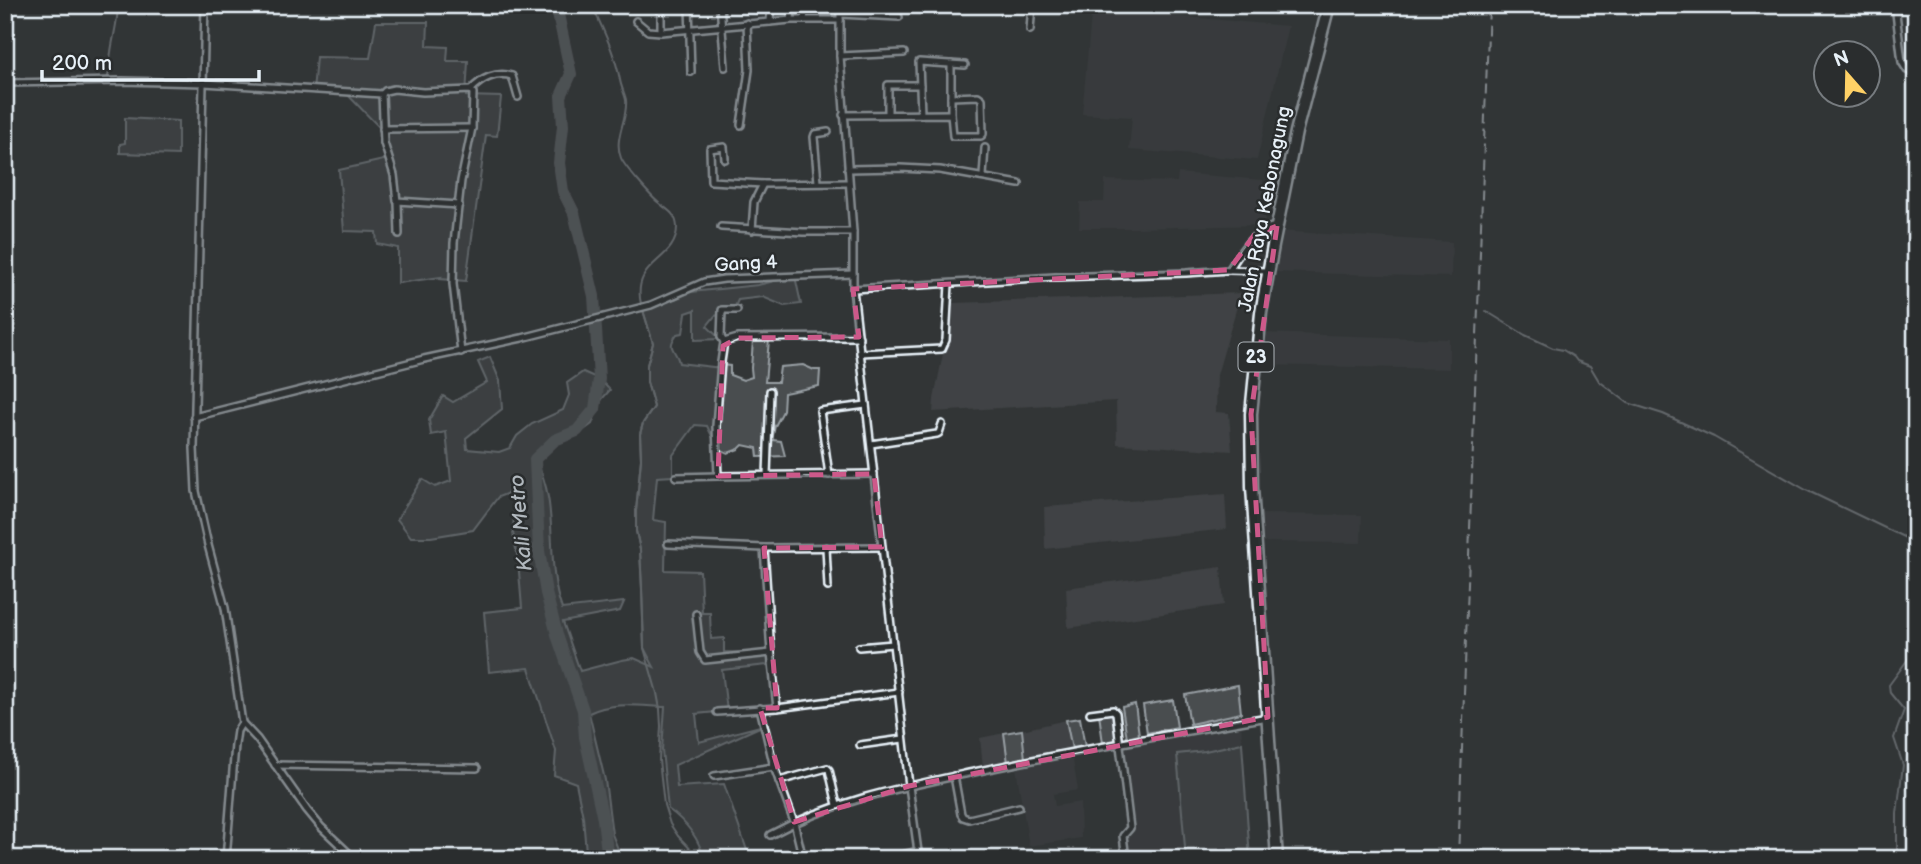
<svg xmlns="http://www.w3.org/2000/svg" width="1921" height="864" viewBox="0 0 1921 864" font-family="'Balsamiq Sans',sans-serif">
  <rect width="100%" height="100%" fill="#323536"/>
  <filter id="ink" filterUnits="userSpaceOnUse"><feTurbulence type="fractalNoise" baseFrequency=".0143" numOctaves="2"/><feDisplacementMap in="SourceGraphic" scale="14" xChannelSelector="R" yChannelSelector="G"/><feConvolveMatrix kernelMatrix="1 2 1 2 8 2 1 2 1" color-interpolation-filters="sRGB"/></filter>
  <g filter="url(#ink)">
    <!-- built -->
    <g fill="#3f4244">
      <polygon points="1092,5 1176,5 1176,16 1288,26 1257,160 1129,150 1132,117 1082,114"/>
      <polygon points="1178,173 1263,180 1265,225 1135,228 1079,228 1080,202 1104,202 1105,180 1177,182"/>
      <polygon points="1278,231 1452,242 1451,277 1272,272"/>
      <polygon points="1241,293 1217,375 1216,412 1229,413 1232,451 1117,444 1116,401 933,412 934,399 953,303"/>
      <polygon points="1261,333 1449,339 1449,369 1258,365"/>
      <polygon points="1225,494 1227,529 1045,549 1044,507"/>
      <polygon points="1249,514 1362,515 1361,543 1250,542"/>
      <polygon points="1221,567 1224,605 1068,628 1066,588"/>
      <polygon points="1241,713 1242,743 1205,751 1177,754 1186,859 1127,859 1117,740"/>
      <polygon points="1066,720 1078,790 1053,794 1055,806 1080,802 1081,838 1029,846 1015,762 1025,759 1022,730"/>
      <polygon points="1004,733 1008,763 983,768 980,738"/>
    </g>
    <!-- green -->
    <g fill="#494d4f" stroke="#989fa4" stroke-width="2">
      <polygon points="376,22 428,22 427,46 448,47 447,61 468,61 466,96 501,97 497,136 486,135 466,281 440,279 441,277 398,283 398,248 377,244 376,232 344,231 339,170 388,159 381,129 346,93 313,92 316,57 370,58"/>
      <polygon points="125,118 178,121 178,155 120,153 120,144 125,143"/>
      <path d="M795,276L801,304L784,306L763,297L738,300L733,311L715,316L707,326L720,339L695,340V310L686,313L683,333L677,334C665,350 677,349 679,363L722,368L721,365L730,366V375L743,380L752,377L751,368L753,340H769L765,382H778L780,367L803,365L814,370H820L819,386L784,393L783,411L775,426L772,440L781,441L785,456L758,457L757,448L743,445L739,449L728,453L713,446V438L707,426L695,425L673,455V476L657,477L653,520L666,522L665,570L700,571L702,613H710L711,639L724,638V652L771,653L767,665L722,670L727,711L696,714L699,742L764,725L675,765L677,787L724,784L750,859H704C699,838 685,821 668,809L662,750L665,707C640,706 612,701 589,713L605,780L612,834L622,859H557L560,851L574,857L586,852L583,817L576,783L554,775L556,751L529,668L489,672L484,612L522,608L518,560L513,533L514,511L511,492L498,497L473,530L431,537H411L397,519L422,479L435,487L451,481L446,432L431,435L429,420L443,396L453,402L487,382L478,362L490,357L500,381L502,409L466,438L467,449L499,452L510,448L517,436L532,424L563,410L569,395L567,383L583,372L599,379L610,390L602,399L592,424L577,435L555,440L535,459C561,505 544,561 562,609L624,602L620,611L563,622L580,671L622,660L634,658L654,667L644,648L642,589L640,550L636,531V511L641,459L640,434L643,423L654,407L647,382V365L653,343L642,307L673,297L675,299L691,292L758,285Z"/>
      <polygon points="1238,685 1241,713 1190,724 1185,695"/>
      <polygon points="1173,700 1177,727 1147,733 1143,705"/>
      <polygon points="1135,704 1139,735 1127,738 1122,707"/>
      <polygon points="1112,711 1117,740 1103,743 1099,714"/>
      <polygon points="1080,718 1085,747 1072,749 1066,720"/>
      <polygon points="1022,730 1025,759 1008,763 1004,733"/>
      <polygon points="1242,743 1250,859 1186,859 1177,754 1205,751"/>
    </g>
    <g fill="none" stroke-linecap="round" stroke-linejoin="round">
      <!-- stream -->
      <g stroke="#9fa5aa" stroke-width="2">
        <path d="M592,5C603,30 615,53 620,80C621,87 625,94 626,100C628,120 613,138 621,158C624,166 651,197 659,203C667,210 676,213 677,227C677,263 631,260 641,304"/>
        <path d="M108,76C111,68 109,61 111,52C113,37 118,21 118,5"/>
        <polyline points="643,310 653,343 647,365 647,382 654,407 643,423 640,434 641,459 636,511 636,531 640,550 642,589 644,648 657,693 660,709 661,726 659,760 664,805 670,824 678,836 700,859"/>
        <polyline points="1486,311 1525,335 1553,348 1563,350 1574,357 1577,361 1590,366 1599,381 1628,403 1663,414 1714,437 1806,490 1916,543"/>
        <polyline points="1897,859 1897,813 1903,765 1894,738 1904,710 1890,693 1889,685 1911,655 1916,652"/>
      </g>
      <!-- river -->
      <polyline stroke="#6e7376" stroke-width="12" points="556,5 571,74 561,96 563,126 559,163 563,191 574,213 594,296 599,379 595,409 577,431 555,440 535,459 539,551 546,593 558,638 583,710 585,737 603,819 608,859"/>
      <!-- minor casing -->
      <g stroke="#e8f1f8" stroke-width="10">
        <g id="minor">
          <polyline points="205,5 194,448 196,491 208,545 225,608 242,723 237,731 235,745 226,859"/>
          <polyline points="661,5 661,32"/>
          <polyline points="689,5 691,72"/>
          <polyline points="720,5 725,67"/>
          <polyline points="840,5 840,56 853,232 853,289 909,786 919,859"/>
          <polyline points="1895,5 1902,62 1907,70 1916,74"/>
          <polyline points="840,14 899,17"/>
          <polyline points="791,20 792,5"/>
          <polyline points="804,20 806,5"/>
          <polyline points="636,21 648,31 661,32 791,20 840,20"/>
          <polyline points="770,22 771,5"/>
          <polyline points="1030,30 1032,5"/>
          <polyline points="840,56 904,53"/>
          <polyline points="951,64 951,114"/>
          <polyline points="5,83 122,81 204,83 382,94 385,91 394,89 423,92 471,90 473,93 472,128 461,181 454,243 453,284 461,352"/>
          <path d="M471,90C481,79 496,71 512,76L518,97"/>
          <polyline points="382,94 384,143 394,175 397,201 459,205"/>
          <polyline points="888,114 888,85 920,85"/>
          <polyline points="921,114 919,62 965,65"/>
          <polyline points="843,115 951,114 953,136 981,136 983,134 982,99 978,96 951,97"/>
          <polyline points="741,125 749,70 747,23"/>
          <polyline points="383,129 472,128"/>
          <polyline points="725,159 724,147 710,149 711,181 763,184 848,183"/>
          <polyline points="848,169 900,168 940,170 1019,184"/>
          <polyline points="983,176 985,148"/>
          <polyline points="818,182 814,137 815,134 828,132"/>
          <polyline points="398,202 399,234"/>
          <polyline points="721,227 803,232 853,232"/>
          <polyline points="752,230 754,202 763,184"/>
          <polyline points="1229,270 1268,271"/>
          <path d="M853,289L1055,277L1186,273L1229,270C1242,250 1252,230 1277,226"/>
          <polyline points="859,337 738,338 724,342 721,362 716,426 718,476 874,474"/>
          <polyline points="724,342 721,337 722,310 737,310"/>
          <polyline points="860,353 942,349 946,340 949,284"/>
          <polyline points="194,417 424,359 522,338 651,305 704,282 724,279 853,274"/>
          <polyline points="871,444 937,434 939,433 942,424"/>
          <polyline points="767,475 770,391"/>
          <polyline points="829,475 820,411 866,405"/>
          <polyline points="676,477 718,476"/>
          <polyline points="668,544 764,548 882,547"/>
          <polyline points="826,547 828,587"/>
          <polyline points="764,548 771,653 777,708"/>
          <polyline points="696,614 700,652 705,660 771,653"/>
          <polyline points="859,647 893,644"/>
          <polyline points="760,708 774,767 794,822 803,859"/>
          <polyline points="717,712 777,708 899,692"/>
          <polyline points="1090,713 1113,710 1116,713 1130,828 1123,836 1126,859"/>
          <polyline points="242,723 257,739 307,810 321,827 355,859"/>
          <polyline points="860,745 903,739"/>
          <polyline points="275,765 477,768"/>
          <polyline points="714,776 774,767"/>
          <polyline points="954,776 961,814 963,817 969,819 1019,807"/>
          <polyline points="779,781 827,768 829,770 837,805"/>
          <path d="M770,835C835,800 903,787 974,772C1072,751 1170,734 1268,717"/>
          <polyline points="884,859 918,851"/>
        </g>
      </g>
      <!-- trunk casing -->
      <g stroke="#e8f1f8" stroke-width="15">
        <polyline id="trunk" points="1277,859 1252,487 1251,414 1261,313 1273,246 1296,132 1329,5"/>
      </g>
      <!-- minor -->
      <use href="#minor" stroke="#2a2d2e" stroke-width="5"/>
      <!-- trunk -->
      <use href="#trunk" stroke="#2a2d2e" stroke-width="10"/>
      <!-- rail -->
      <polyline stroke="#e8f1f8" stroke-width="2" stroke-dasharray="10 5" stroke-linecap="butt" points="1458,859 1489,5"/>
    </g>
  </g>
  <!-- marked area -->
  <path d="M0 0H1921V864H0ZM1277,226L1251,414L1268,717L909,786L794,822L760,708H777L764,548L882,547L874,474L718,476L723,346L738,338L859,337L853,289L1229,270L1255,234Z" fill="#323536" fill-opacity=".55" fill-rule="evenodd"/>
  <path fill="none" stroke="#cd598a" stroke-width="5" stroke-dasharray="14 9" stroke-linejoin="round" d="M1277,226L1251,414L1268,717L909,786L794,822L760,708H777L764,548L882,547L874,474L718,476L723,346L738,338L859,337L853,289L1229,270L1255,234Z"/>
  <g text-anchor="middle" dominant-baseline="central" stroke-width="5" stroke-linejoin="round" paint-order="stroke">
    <!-- shield labels -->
    <rect fill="#2a2d2e" stroke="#afb6bb" stroke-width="2" x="1238.5" y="342.5" width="35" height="29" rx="5"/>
    <g font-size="18" font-weight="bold" fill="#e8f1f8">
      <text x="1256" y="357">23</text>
    </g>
    <!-- street labels -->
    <g font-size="19" fill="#e8f1f8" stroke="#2a2d2e">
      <text transform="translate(1265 209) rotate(-79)">Jalan Raya Kebonagung</text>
      <text transform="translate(746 264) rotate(-3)">Gang 4</text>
    </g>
    <!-- water labels -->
    <g font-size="21" font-style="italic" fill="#b1b8be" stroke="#2a2d2e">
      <text transform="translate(521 523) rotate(-95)">Kali Metro</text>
    </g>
  </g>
  <!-- margin -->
  <rect width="1921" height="864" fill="none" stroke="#2a2d2e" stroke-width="28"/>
  <rect x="14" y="14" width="1893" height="836" fill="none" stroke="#e8f1f8" stroke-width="2.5" filter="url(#ink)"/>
  <!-- north arrow -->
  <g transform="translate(1847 74) rotate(340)"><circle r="33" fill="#2a2d2e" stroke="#767b7f" stroke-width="2"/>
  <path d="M0-5L12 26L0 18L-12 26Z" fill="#ffd166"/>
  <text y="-10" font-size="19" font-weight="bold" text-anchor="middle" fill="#e8f1f8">N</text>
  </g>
  <!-- scale -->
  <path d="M42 70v10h217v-10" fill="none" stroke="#e8f1f8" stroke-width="3.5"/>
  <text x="52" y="70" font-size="21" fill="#e8f1f8" stroke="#2a2d2e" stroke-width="5" paint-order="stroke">200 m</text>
</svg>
